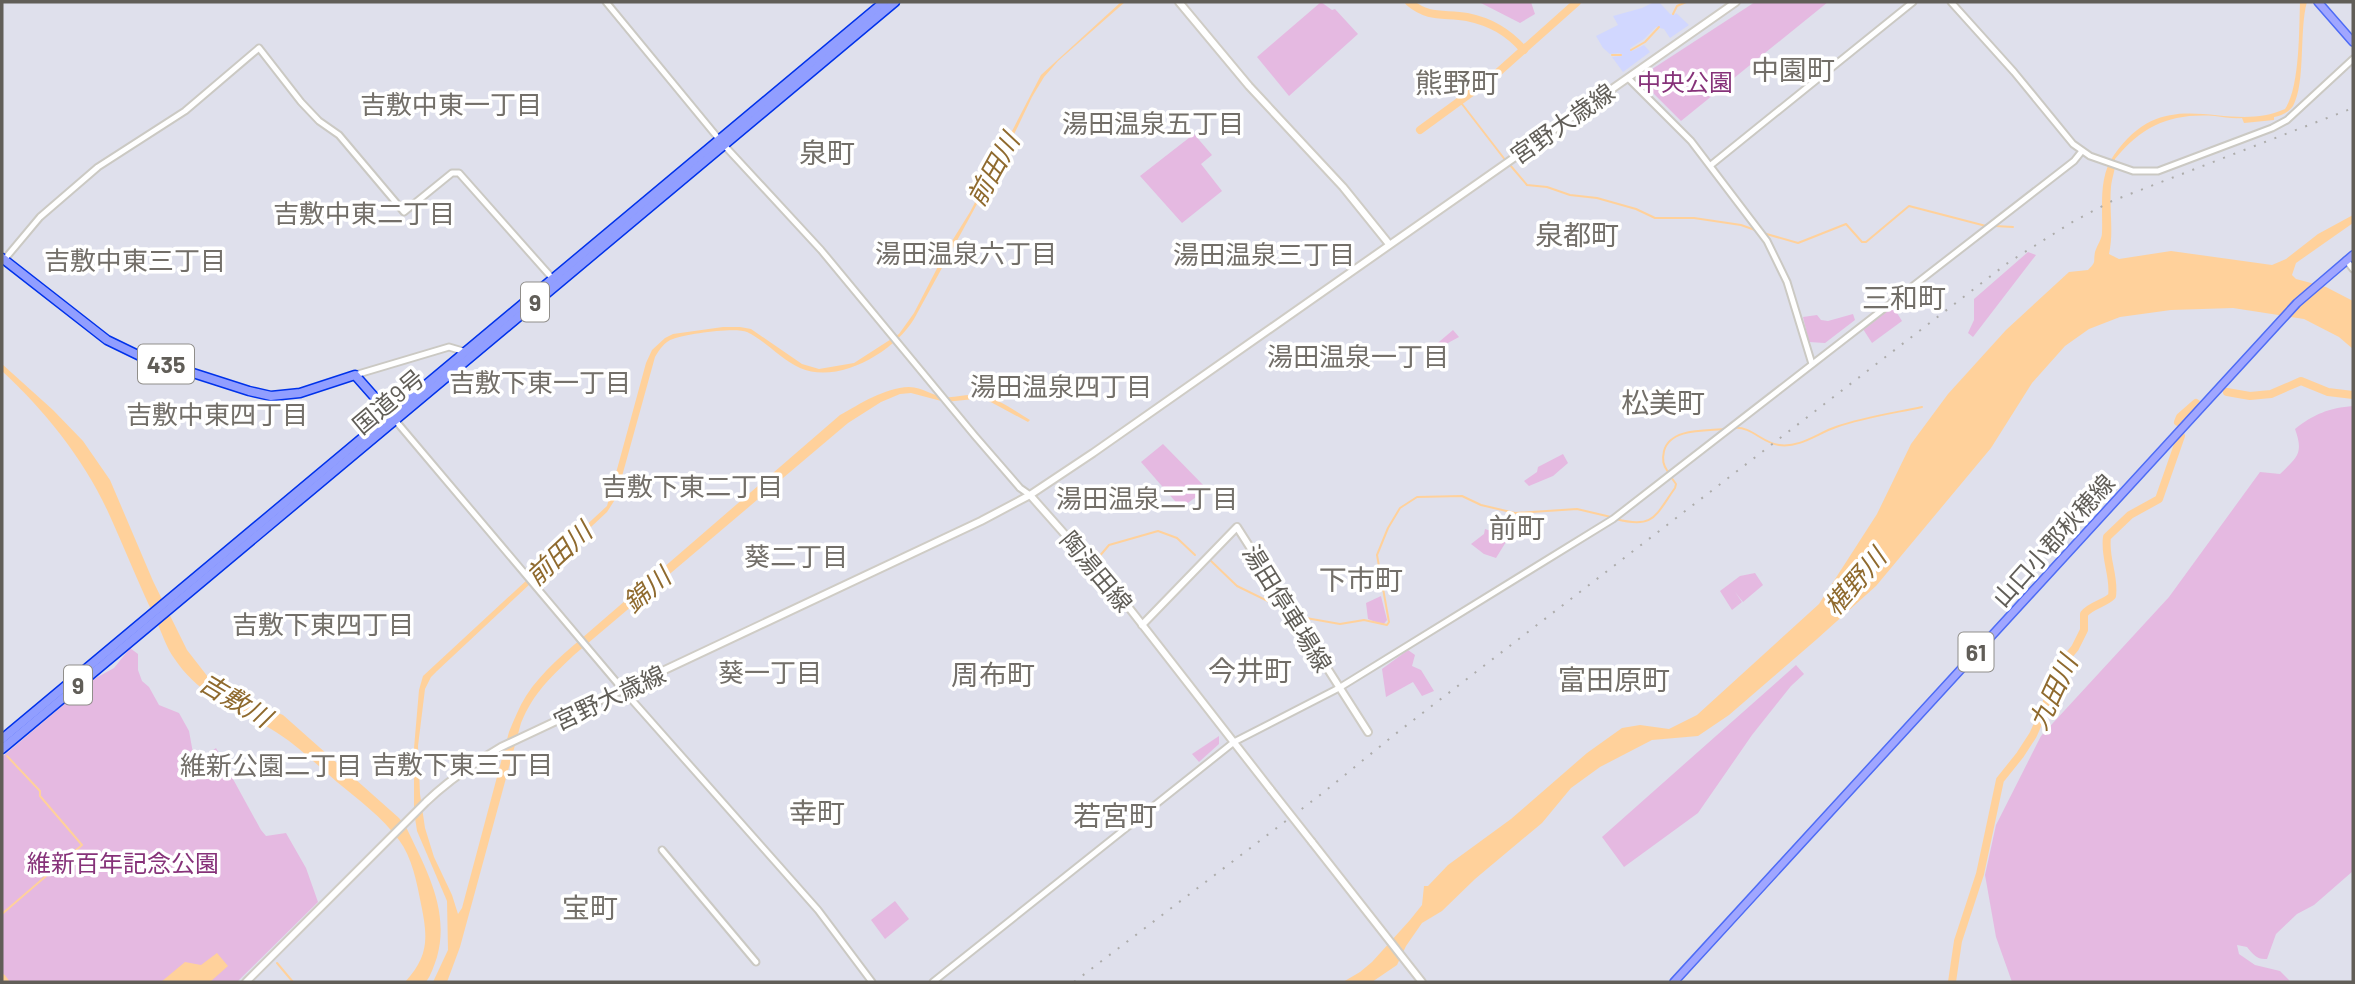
<svg xmlns="http://www.w3.org/2000/svg" width="2355" height="984" viewBox="0 0 2355 984" font-family="Barlow,'Noto Sans JP',sans-serif">
  <rect width="100%" height="100%" fill="#dfe0ec"/>
  <!-- commercial -->
  <polygon fill="#d1d7ff" points="1654,2 1659,2 1670,14 1674,15 1676,13 1689,25 1670,38 1664,29 1656,27 1644,39 1630,48 1632,51 1644,45 1650,52 1623,72 1612,57 1621,56 1620,53 1610,54 1603,48 1596,36 1618,25 1613,16 1642,8"/>
  <!-- green -->
  <g fill="#e5b9e1">
    <polygon points="1321,2 1332,10 1335,9 1358,34 1289,96 1257,57"/>
    <polygon points="1479,2 1531,2 1535,14 1520,23"/>
    <polygon points="1755,2 1828,2 1681,121 1644,84 1646,73"/>
    <polygon points="1194,134 1212,155 1201,164 1222,191 1182,223 1140,176"/>
    <polygon points="2028,252 2036,255 1973,337 1968,333 1974,320 1974,299"/>
    <polygon points="1892,305 1902,321 1872,343 1863,329"/>
    <polygon points="1853,314 1855,320 1825,343 1809,342 1803,317 1817,315 1821,320 1828,321"/>
    <polygon points="1453,330 1459,337 1435,350 1433,347"/>
    <path d="M2353,406V871L2314,905L2297,914L2276,934L2267,959C2257,960 2253,954 2247,947L2237,945L2239,954L2255,965L2280,971L2291,982H2012L1996,937L1985,875L1996,825L2041,736L2169,597L2260,472L2280,474C2297,457 2304,454 2295,429C2314,414 2329,408 2353,406Z"/>
    <polygon points="1163,444 1207,489 1181,508 1141,462"/>
    <polygon points="1563,454 1568,463 1553,476 1529,486 1524,481 1537,472 1538,467"/>
    <polygon points="1485,529 1509,537 1496,558 1484,554 1471,544 1484,534"/>
    <polygon points="1755,573 1763,585 1743,602 1735,592 1742,602 1732,610 1720,591 1740,576"/>
    <polygon points="1381,596 1387,620 1383,625 1368,619 1366,603"/>
    <polygon points="130,648 138,654 138,670 142,681 149,687 159,705 179,713 189,731 195,764 216,748 261,830 266,836 286,833 306,868 318,902 237,982 2,982 2,757 94,679 114,668"/>
    <polygon points="1408,650 1415,655 1412,666 1421,670 1434,691 1422,696 1413,682 1386,697 1382,669"/>
    <polygon points="1796,665 1804,674 1791,686 1752,735 1698,813 1624,867 1602,837"/>
    <polygon points="1219,736 1219,744 1199,762 1192,754"/>
    <polygon points="895,901 909,919 885,939 871,920"/>
  </g>
  <!-- water -->
  <g fill="#ffd19b">
    <path d="M1121,2H1125L1058,61L1044,77L1032,97L1005,153L914,319C894,352 838,385 800,368C780,359 766,341 747,332C735,327 686,334 673,339C665,341 659,350 655,357L616,498L607,512L437,671L431,677L425,689L418,746L420,794L425,828L434,857L452,895L458,914L462,908L509,732C514,720 519,707 526,696C542,671 567,651 589,632L840,415C860,404 884,388 909,387C923,387 932,396 945,397C954,398 962,395 971,395C993,394 1012,409 1030,420L1028,422L987,400L974,399L945,402L911,393L900,394L881,402L848,423L574,655C550,678 534,692 521,723L460,947L447,982H433L448,950L447,901L417,831L414,811V748L419,690L423,676L607,506L646,363L652,350L665,338L673,334L723,327H740L751,329L802,364L819,369L854,363L899,334L914,313L947,249L970,212L1041,75Z"/>
    <path d="M2300,2H2307C2299,29 2306,83 2293,106C2289,112 2281,116 2274,117V120L2244,123L2242,118C2233,119 2224,117 2215,116C2171,113 2143,125 2115,159C2116,169 2112,177 2111,187C2109,210 2114,231 2109,254L2119,259L2171,251L2272,265L2286,259L2318,234L2353,215V223L2296,263L2292,275L2296,279L2326,287L2353,301V349L2339,337L2304,319L2233,308L2171,310L2120,317L2089,329L2065,346L2032,383L1991,448L1876,586L1817,639L1729,715L1698,736L1652,740L1600,767L1571,788L1542,823L1475,879L1442,911L1422,923L1406,946L1397,965L1372,982H1343L1360,972L1372,962L1410,920L1422,905L1424,886H1428L1448,865L1511,819L1587,753L1622,728L1640,725L1669,729L1697,715L1819,604L1877,514L1911,444L1948,394L2006,330L2069,272L2088,270C2097,261 2093,263 2095,252C2097,245 2102,239 2102,233C2103,208 2098,177 2114,155C2167,79 2226,136 2285,109C2300,87 2299,29 2300,2Z"/>
    <path d="M2,364L53,410L83,441L110,480L153,581L187,650L208,677L224,691L283,715L399,818L406,827C426,869 450,910 437,957C434,966 431,975 426,982H405C429,956 428,938 421,904C417,883 412,857 399,840C382,817 359,800 337,782C316,764 295,743 271,729C234,706 200,697 174,658C166,647 162,633 156,620C139,585 125,549 109,514C84,459 46,412 2,371Z"/>
    <polygon points="217,953 228,966 210,982 161,982 185,962 201,965"/>
  </g>
  <g fill="none" stroke-linecap="round" stroke-linejoin="round">
    <!-- stream -->
    <g stroke="#ffd19b" stroke-width="2">
      <polyline points="1673,14 1677,6 1686,2"/>
      <polyline points="1631,50 1645,42 1659,27"/>
      <polyline points="1612,55 1621,55"/>
      <polyline points="1455,104 1462,104 1506,161"/>
      <polyline points="1510,165 1527,185 1547,187 1570,195 1597,198 1636,209 1655,218 1694,218 1741,225 1758,231"/>
      <polyline points="1995,226 2013,227"/>
      <polyline points="1763,233 1798,243 1846,224 1862,242 1866,242 1909,206 1986,226"/>
      <path d="M1734,428C1751,426 1762,443 1779,445C1800,448 1818,433 1836,427C1864,417 1894,413 1922,407"/>
      <path d="M1668,472C1663,465 1662,460 1664,451C1670,428 1705,431 1725,429"/>
      <path d="M1616,519C1654,529 1655,516 1675,488L1676,484L1671,477"/>
      <polyline points="1098,558 1109,545 1158,531 1177,538 1195,555"/>
      <polyline points="1210,560 1237,586 1286,610"/>
      <polyline points="1295,612 1306,618 1340,624 1364,620 1387,625 1389,622 1377,555 1388,528 1400,508 1417,497 1462,496 1481,505 1515,513 1577,509 1611,517"/>
      <polyline points="2,914 82,845 40,796 40,791 7,756"/>
      <polyline points="277,963 293,982"/>
    </g>
    <!-- river -->
    <g stroke="#ffd19b" stroke-width="8">
      <path d="M1409,2C1429,19 1444,13 1467,17C1491,22 1508,32 1524,50"/>
      <polyline points="1420,130 1494,76 1577,2"/>
      <polyline points="2227,392 2250,396 2271,394 2301,381 2328,392 2353,395"/>
      <polyline points="2178,422 2180,417 2196,403"/>
      <polyline points="2,978 5,982"/>
      <path d="M1952,982L1958,941L1980,874L2000,780L2020,755L2033,735L2045,708L2055,672L2075,648L2084,630V614C2091,605 2104,604 2112,596C2115,576 2104,558 2107,537L2130,515L2159,499L2181,436"/>
    </g>
    <!-- tertiary casing -->
    <g stroke="#cbc9c3" stroke-width="9">
      <g id="tertiary">
        <polyline points="606,2 723,144 821,250 975,436 1020,488 1030,495"/>
        <polyline points="1951,2 2014,72 2073,144 2090,156 2133,171 2158,171 2272,128 2287,120 2353,59"/>
        <polyline points="1628,78 1691,141 1767,241 1787,282 1812,364"/>
        <polyline points="1711,165 1913,2"/>
        <polyline points="4,260 40,217 98,167 185,111 259,48 301,102 319,121 339,135 404,212 452,173 459,173 553,279"/>
        <polyline points="2346,260 2353,269"/>
        <polyline points="355,375 449,347 466,352"/>
        <polyline points="395,420 624,691 818,910 872,982"/>
        <polyline points="662,850 756,962"/>
        <polyline points="933,982 1234,742 1339,688 1613,519 2074,161 2082,151"/>
      </g>
    </g>
    <!-- secondary casing -->
    <g stroke="#cfccc5" stroke-width="10">
      <g id="secondary">
        <polyline points="1179,2 1249,86 1343,187 1389,244"/>
        <polyline points="1030,495 1123,600 1271,790"/>
        <polyline points="1142,625 1237,527 1368,732"/>
        <polyline points="1312,842 1422,982"/>
        <path d="M246,982L426,802C449,780 474,763 501,747L981,521L1030,495L1093,453L1736,2"/>
      </g>
    </g>
    <!-- primary casing -->
    <g stroke="#4e6cf5" stroke-width="10">
      <g id="primary">
        <polyline points="2318,2 2353,42"/>
        <polyline points="1674,982 2297,303 2353,255"/>
      </g>
    </g>
    <!-- trunk casing -->
    <g stroke="#0032ea" stroke-width="11">
      <g id="trunk">
        <polyline points="2,258 107,340 140,356 249,391 271,396 300,393 355,375 393,418"/>
        <polyline points="2,739 884,2"/>
        <polyline points="2,749 895,2"/>
      </g>
    </g>
    <!-- tertiary -->
    <use href="#tertiary" stroke="#fff" stroke-width="5"/>
    <!-- secondary -->
    <use href="#secondary" stroke="#fff" stroke-width="6"/>
    <!-- primary -->
    <use href="#primary" stroke="#a0a6ff" stroke-width="7"/>
    <!-- trunk -->
    <use href="#trunk" stroke="#919eff" stroke-width="8"/>
    <!-- rail -->
    <polyline stroke="#adacab" stroke-width="2" stroke-dasharray="2 9" stroke-linecap="butt" points="1074,982 1324,792 1394,735 2009,262 2074,221 2112,201 2353,108"/>
    <!-- secondary-bridge casing -->
    <g stroke="#cfccc5" stroke-width="10" stroke-linecap="butt">
      <polyline id="secondary-bridge" points="1271,790 1312,842"/>
    </g>
    <!-- secondary-bridge -->
    <use href="#secondary-bridge" stroke="#fff" stroke-width="6"/>
  </g>
  <g text-anchor="middle" dominant-baseline="central" stroke-width="7" stroke-linejoin="round" paint-order="stroke">
    <!-- shield labels -->
    <g fill="#fff" stroke="#908e8a" stroke-width="2">
      <rect x="521" y="282.5" width="28" height="39" rx="5"/>
      <rect x="138" y="344.5" width="56" height="39" rx="5"/>
      <rect x="1958.5" y="632.5" width="35" height="39" rx="5"/>
      <rect x="64" y="665.5" width="28" height="39" rx="5"/>
    </g>
    <g font-size="23" font-weight="bold" fill="#615e58">
      <text x="535" y="302">9</text>
      <text x="166" y="364">435</text>
      <text x="1976" y="652">61</text>
      <text x="78" y="685">9</text>
    </g>
    <!-- park labels -->
    <g font-size="24" fill="#863279" stroke="#fff">
      <text x="1685" y="81">中央公園</text>
      <text x="123" y="862">維新百年記念公園</text>
    </g>
    <!-- street labels -->
    <g font-size="24" fill="#615e58" stroke="#fff">
      <text transform="translate(1562 123) rotate(-35)">宮野大歳線</text>
      <text transform="translate(388 401) rotate(-40)">国道9号</text>
      <text transform="translate(2053 540) rotate(-48)">山口小郡秋穂線</text>
      <text transform="translate(1097 571) rotate(50)">陶湯田線</text>
      <text transform="translate(1288 608) rotate(58)">湯田停車場線</text>
      <text transform="translate(609 697) rotate(-25)">宮野大歳線</text>
    </g>
    <!-- neighbourhood labels -->
    <g font-size="26" fill="#736f69" stroke="#fff">
      <text x="451" y="103">吉敷中東一丁目</text>
      <text x="1153" y="122">湯田温泉五丁目</text>
      <text x="364" y="212">吉敷中東二丁目</text>
      <text x="966" y="252">湯田温泉六丁目</text>
      <text x="1264" y="253">湯田温泉三丁目</text>
      <text x="135" y="259">吉敷中東三丁目</text>
      <text x="1358" y="355">湯田温泉一丁目</text>
      <text x="540" y="381">吉敷下東一丁目</text>
      <text x="1061" y="385">湯田温泉四丁目</text>
      <text x="217" y="413">吉敷中東四丁目</text>
      <text x="692" y="485">吉敷下東二丁目</text>
      <text x="1147" y="497">湯田温泉二丁目</text>
      <text x="796" y="555">葵二丁目</text>
      <text x="323" y="623">吉敷下東四丁目</text>
      <text x="770" y="671">葵一丁目</text>
      <text x="462" y="763">吉敷下東三丁目</text>
      <text x="271" y="764">維新公園二丁目</text>
    </g>
    <!-- water labels -->
    <g font-size="26" font-style="italic" fill="#8f6a2e" stroke="#fff">
      <text transform="translate(992 169) rotate(-61)">前田川</text>
      <text transform="translate(558 553) rotate(-43)">前田川</text>
      <text transform="translate(1854 581) rotate(-49)">椹野川</text>
      <text transform="translate(646 589) rotate(-41)">錦川</text>
      <text transform="translate(2052 692) rotate(-65)">九田川</text>
      <text transform="translate(236 699) rotate(31)">吉敷川</text>
    </g>
    <!-- quarter labels -->
    <g font-size="28" fill="#736f69" stroke="#fff">
      <text x="1793" y="69">中園町</text>
      <text x="1457" y="82">熊野町</text>
      <text x="827" y="152">泉町</text>
      <text x="1577" y="234">泉都町</text>
      <text x="1904" y="297">三和町</text>
      <text x="1663" y="402">松美町</text>
      <text x="1517" y="527">前町</text>
      <text x="1361" y="579">下市町</text>
      <text x="1250" y="670">今井町</text>
      <text x="993" y="674">周布町</text>
      <text x="1614" y="679">富田原町</text>
      <text x="817" y="812">幸町</text>
      <text x="1115" y="815">若宮町</text>
      <text x="590" y="907">宝町</text>
    </g>
  </g>
  <!-- border -->
  <rect width="2355" height="984" fill="none" stroke="#615e58" stroke-width="7"/>
</svg>
